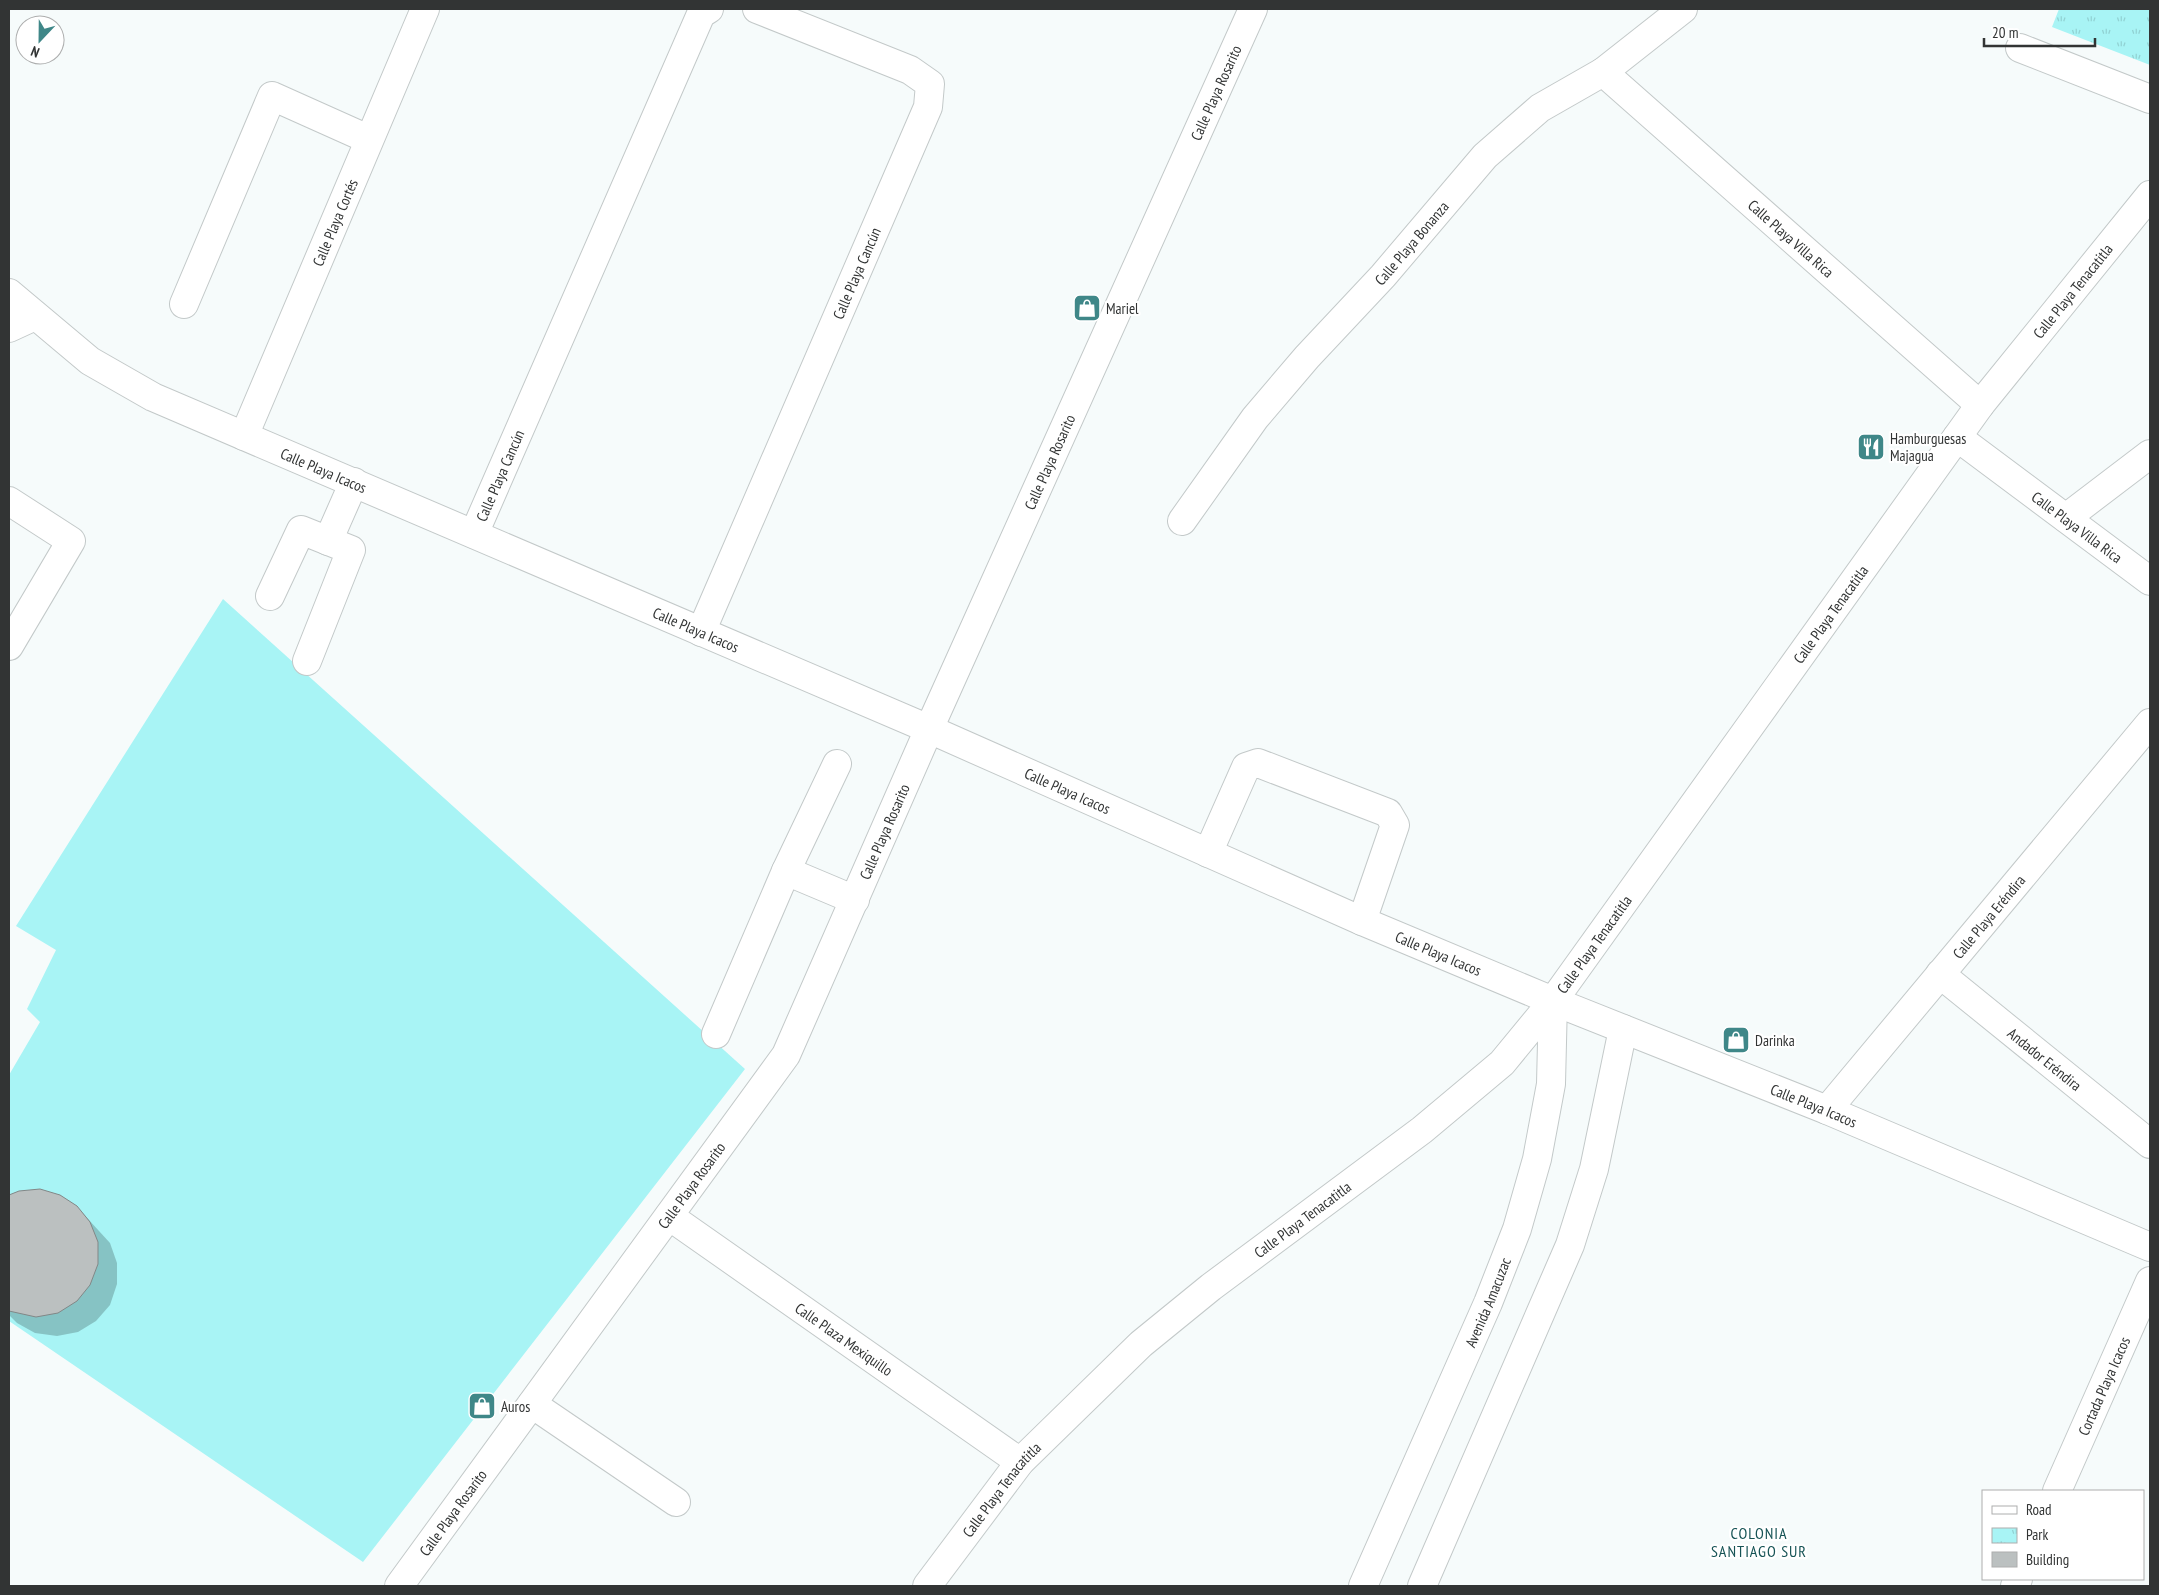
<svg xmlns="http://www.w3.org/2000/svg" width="2159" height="1595" viewBox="0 0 2159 1595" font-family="'PT Sans Narrow',sans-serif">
  <defs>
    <pattern id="park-tufts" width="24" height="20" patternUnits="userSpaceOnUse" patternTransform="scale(1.25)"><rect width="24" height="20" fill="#a8f4f5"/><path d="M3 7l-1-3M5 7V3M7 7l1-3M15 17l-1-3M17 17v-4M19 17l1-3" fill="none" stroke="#91d2d3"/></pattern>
  </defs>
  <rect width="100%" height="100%" fill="#f6fbfb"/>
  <!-- grass -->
  <polygon fill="#a8f4f5" points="223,599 745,1069 363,1562 9,1321 9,1075 40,1022 27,1009 56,950 16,926"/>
  <!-- park -->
  <polygon fill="url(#park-tufts)" points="2059,9 2150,9 2150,65 2052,27"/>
  <!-- shadow -->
  <polygon fill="#0003" points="20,1192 77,1207 110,1243 117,1263 117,1284 110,1305 96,1321 78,1332 57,1336 35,1333 17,1323 9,1315 9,1197"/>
  <!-- building -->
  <polygon fill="#bbc0c0" stroke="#828787" points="40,1189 60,1195 77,1206 90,1222 98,1242 98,1264 90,1285 77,1301 58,1313 36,1317 9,1311 9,1195 19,1191"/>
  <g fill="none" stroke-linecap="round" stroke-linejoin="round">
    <!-- minor casing -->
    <g stroke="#c3c9c9" stroke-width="30">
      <g id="minor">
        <polyline points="2020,48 2150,99"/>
        <path id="s1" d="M1603,72L1980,405"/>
        <path id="s2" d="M9,293L90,361L153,397L929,729L1362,921L1553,1001L1827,1110L2150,1247"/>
        <polyline points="184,304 272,96 368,139"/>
        <polyline points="9,328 35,316"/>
        <path id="s3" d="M244,436L425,9"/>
        <path id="s4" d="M1957,437L2150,581"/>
        <polyline points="9,501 71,541 9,646"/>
        <polyline points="2066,518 2150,454"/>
        <path id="s5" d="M1182,521L1255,418L1307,357L1383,276L1485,156L1540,108L1603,72L1683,9"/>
        <path id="s6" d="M474,534L701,14L709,9"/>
        <polyline points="328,541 354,482"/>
        <polyline points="270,596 301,530 351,550 307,661"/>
        <path id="s7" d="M701,632L928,107L930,84L910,70L757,9"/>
        <polyline points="1208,853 1246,767 1258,763 1388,813 1395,825 1362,921"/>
        <polyline points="786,871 855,900"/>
        <path id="s8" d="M1940,974L2150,1144"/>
        <polyline points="716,1034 786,871 837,764"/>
        <path id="s9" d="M1827,1110L2150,723"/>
        <path id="s10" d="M669,1216L1020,1462"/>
        <polyline points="532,1404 676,1502"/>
        <path id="s11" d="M2057,1491L2150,1281"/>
        <path id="s12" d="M399,1586L786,1055L929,729L1253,9"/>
        <path id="s13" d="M927,1586L1020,1462L1141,1344L1211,1287L1422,1130L1502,1063L1553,1001L1980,405L2150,195"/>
        <path id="s14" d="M1363,1586L1488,1303L1517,1229L1537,1159L1551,1084L1553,1001"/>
        <polyline points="1422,1586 1570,1245 1594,1169 1623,1029"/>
        <polyline points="2015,1586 2018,1579"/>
      </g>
    </g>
    <!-- minor -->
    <use href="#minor" stroke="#fff" stroke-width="28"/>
  </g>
  <!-- icons -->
  <defs>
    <g id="shop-square" transform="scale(1.4375)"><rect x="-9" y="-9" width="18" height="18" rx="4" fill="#3f8788" stroke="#fff"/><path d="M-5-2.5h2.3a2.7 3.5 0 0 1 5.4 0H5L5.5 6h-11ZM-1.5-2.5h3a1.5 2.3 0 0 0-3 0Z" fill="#fff"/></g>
    <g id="restaurant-square" transform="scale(1.4375)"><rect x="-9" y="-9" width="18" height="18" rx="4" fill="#3f8788" stroke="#fff"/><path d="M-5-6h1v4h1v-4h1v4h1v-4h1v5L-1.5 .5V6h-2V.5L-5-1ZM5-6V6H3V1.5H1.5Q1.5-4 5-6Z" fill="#fff"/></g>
  </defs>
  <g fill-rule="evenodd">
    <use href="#shop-square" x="1087" y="308"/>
    <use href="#restaurant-square" x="1871" y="447"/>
    <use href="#shop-square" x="1736" y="1040"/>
    <use href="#shop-square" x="482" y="1406"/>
  </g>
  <g text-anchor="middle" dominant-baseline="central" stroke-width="4.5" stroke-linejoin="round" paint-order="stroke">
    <!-- street labels -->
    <g font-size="15" fill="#323434" stroke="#fff">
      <text stroke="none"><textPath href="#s12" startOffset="1711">Calle Playa Rosarito</textPath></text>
      <text stroke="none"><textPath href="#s3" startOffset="232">Calle Playa Cortés</textPath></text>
      <text stroke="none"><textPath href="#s1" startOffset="251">Calle Playa Villa Rica</textPath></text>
      <text stroke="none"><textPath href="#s5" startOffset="361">Calle Playa Bonanza</textPath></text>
      <text stroke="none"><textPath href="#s7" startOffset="391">Calle Playa Cancún</textPath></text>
      <text stroke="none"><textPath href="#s13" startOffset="1742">Calle Playa Tenacatitla</textPath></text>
      <text stroke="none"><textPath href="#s12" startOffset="1306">Calle Playa Rosarito</textPath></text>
      <text stroke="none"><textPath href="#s2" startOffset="364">Calle Playa Icacos</textPath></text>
      <text stroke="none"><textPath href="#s6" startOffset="64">Calle Playa Cancún</textPath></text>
      <text stroke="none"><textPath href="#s4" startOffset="150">Calle Playa Villa Rica</textPath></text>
      <text stroke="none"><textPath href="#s13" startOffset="1338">Calle Playa Tenacatitla</textPath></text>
      <text stroke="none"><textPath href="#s2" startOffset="769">Calle Playa Icacos</textPath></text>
      <text stroke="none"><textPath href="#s2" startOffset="1174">Calle Playa Icacos</textPath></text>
      <text stroke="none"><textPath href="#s12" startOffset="901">Calle Playa Rosarito</textPath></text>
      <text stroke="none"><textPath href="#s9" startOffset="252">Calle Playa Eréndira</textPath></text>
      <text stroke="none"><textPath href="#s13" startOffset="932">Calle Playa Tenacatitla</textPath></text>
      <text stroke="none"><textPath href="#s2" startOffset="1579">Calle Playa Icacos</textPath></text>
      <text stroke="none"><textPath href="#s8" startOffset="135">Andador Eréndira</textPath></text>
      <text stroke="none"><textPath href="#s2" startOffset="1984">Calle Playa Icacos</textPath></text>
      <text stroke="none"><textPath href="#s12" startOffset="496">Calle Playa Rosarito</textPath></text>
      <text stroke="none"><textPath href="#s13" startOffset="528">Calle Playa Tenacatitla</textPath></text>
      <text stroke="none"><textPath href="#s14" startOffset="310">Avenida Amacuzac</textPath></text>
      <text stroke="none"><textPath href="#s10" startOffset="214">Calle Plaza Mexiquillo</textPath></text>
      <text stroke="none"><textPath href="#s11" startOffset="115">Cortada Playa Icacos</textPath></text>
      <text stroke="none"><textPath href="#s13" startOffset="122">Calle Playa Tenacatitla</textPath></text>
      <text stroke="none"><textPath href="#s12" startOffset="91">Calle Playa Rosarito</textPath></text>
    </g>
    <!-- poi labels -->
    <g font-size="15" fill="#323434" stroke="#fff" text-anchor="start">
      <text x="1106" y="308">Mariel</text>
      <text x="1890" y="438">Hamburguesas<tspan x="1890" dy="17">Majagua</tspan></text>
      <text x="1755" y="1040">Darinka</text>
      <text x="501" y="1406">Auros</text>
    </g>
    <!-- neighbourhood labels -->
    <g font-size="16" letter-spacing="1" fill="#165355" stroke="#fff">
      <text x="1759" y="1533">COLONIA<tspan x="1759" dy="18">SANTIAGO SUR</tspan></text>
    </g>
  </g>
  <!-- border -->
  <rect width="2159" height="1595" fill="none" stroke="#323434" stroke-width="20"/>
  <!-- legend -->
  <rect x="1982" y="1490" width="162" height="90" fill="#ffffff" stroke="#adaeae"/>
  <rect x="1992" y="1506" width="25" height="8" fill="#ffffff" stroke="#adaeae"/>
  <text x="2026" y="1515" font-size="15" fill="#323434">Road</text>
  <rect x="1992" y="1528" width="25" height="15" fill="url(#park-tufts)" stroke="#adaeae"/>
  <text x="2026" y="1540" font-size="15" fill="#323434">Park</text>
  <rect x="1992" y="1552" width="25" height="15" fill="#bbc0c0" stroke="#adaeae"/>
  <text x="2026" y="1565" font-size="15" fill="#323434">Building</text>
  <!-- north arrow -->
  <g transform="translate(40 40) rotate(202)"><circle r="24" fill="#ffffff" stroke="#adaeae"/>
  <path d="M0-4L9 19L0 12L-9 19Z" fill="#3f8788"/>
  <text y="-8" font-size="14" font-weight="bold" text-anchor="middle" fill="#323434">N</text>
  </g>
  <!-- scale -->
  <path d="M1984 38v8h111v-8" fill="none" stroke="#323434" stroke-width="2.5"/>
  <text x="1992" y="38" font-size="15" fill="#323434" stroke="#ffffff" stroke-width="4" paint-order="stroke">20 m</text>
</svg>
